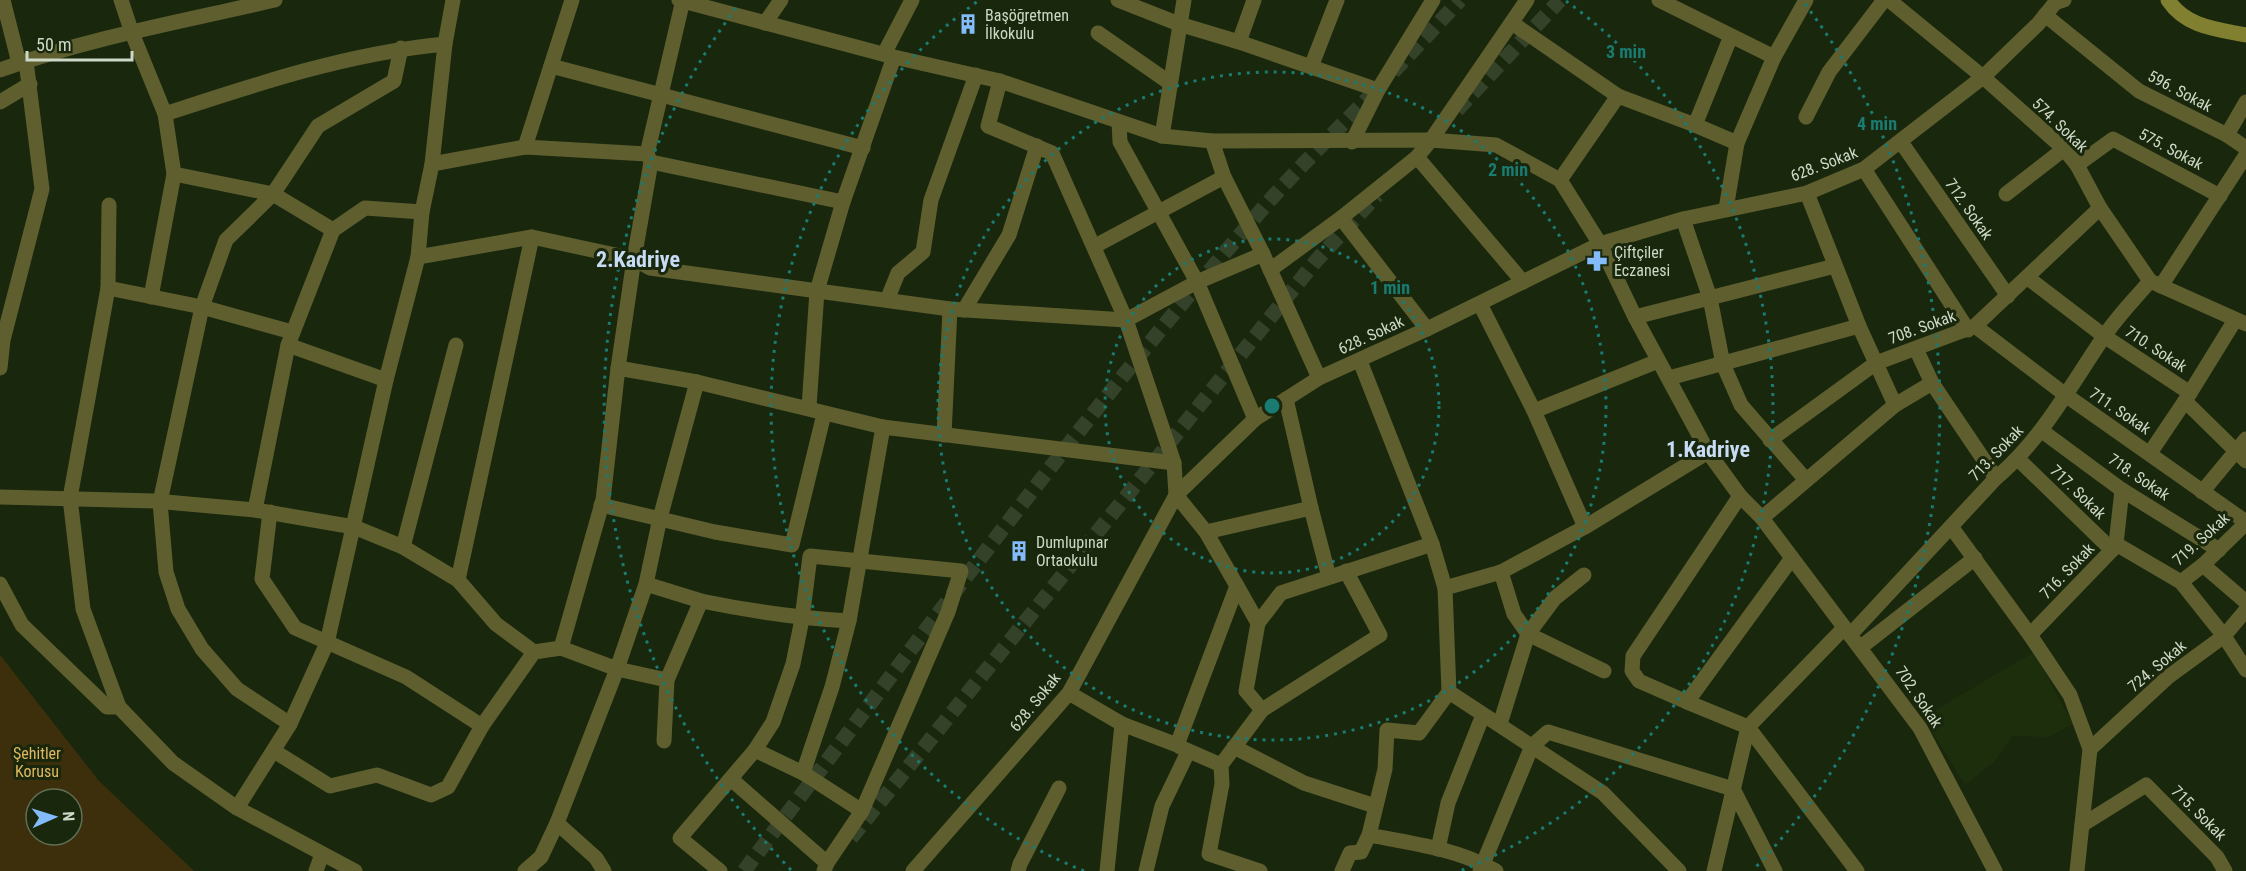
<svg xmlns="http://www.w3.org/2000/svg" width="2246" height="871" viewBox="0 0 2246 871" font-family="'Roboto Condensed',sans-serif">
  <rect width="100%" height="100%" fill="#19270d"/>
  <!-- built -->
  <polygon fill="#1d2e0d" points="2034,652 2073,724 2049,737 2012,736 1994,762 1965,785 1923,717"/>
  <!-- green -->
  <path fill="#3e2f0c" fill-rule="evenodd" d="M0,655L99,781L194,871H0ZM36,799H72V835H36Z"/>
  <g fill="none" stroke-linecap="round" stroke-linejoin="round">
    <!-- primary-tunnel -->
    <g stroke="#344229" stroke-width="15" stroke-dasharray="15 8" stroke-linecap="butt">
      <polyline points="1393,72 1460,0"/>
      <polyline points="1457,110 1560,0"/>
      <polyline points="851,838 1315,262 1377,195"/>
      <path d="M744,871C916,644 1084,413 1271,199C1305,161 1341,126 1376,90"/>
    </g>
    <!-- minor -->
    <g stroke="#5e5e2f" stroke-width="15">
      <polyline points="3,0 19,63"/>
      <polyline points="121,0 132,33 165,114 174,174 151,297"/>
      <polyline points="1118,0 1179,24 1239,42 1378,90"/>
      <polyline points="1659,0 1774,57"/>
      <polyline points="2045,15 2139,91 2227,135 2246,148"/>
      <polyline points="765,23 781,0"/>
      <polyline points="1512,23 1618,96 1695,125 1737,143"/>
      <polyline points="1098,33 1170,83"/>
      <polyline points="1239,42 1254,0"/>
      <polyline points="884,54 912,0"/>
      <polyline points="551,66 863,148"/>
      <polyline points="1311,67 1337,0"/>
      <polyline points="1000,81 988,126 1052,153 1126,320 1174,463"/>
      <polyline points="0,102 30,84"/>
      <path d="M165,114C256,84 349,53 445,44"/>
      <polyline points="1806,117 1829,72 1884,0"/>
      <polyline points="1119,122 1120,142 1197,282 1255,419"/>
      <polyline points="1695,125 1731,36"/>
      <polyline points="2227,135 2246,102"/>
      <polyline points="1212,141 1224,177 1263,254 1319,378"/>
      <polyline points="1352,142 1378,90 1433,0"/>
      <polyline points="1901,142 2008,296"/>
      <polyline points="525,147 572,0"/>
      <polyline points="647,154 683,0"/>
      <polyline points="1417,157 1523,282"/>
      <polyline points="651,162 843,202"/>
      <polyline points="432,164 525,147 647,154 651,162 634,259 650,268 950,309 1126,320 1197,282 1263,254"/>
      <polyline points="2077,165 2113,139 2220,196"/>
      <polyline points="1864,169 1968,330"/>
      <polyline points="174,174 273,194 333,230"/>
      <polyline points="1560,180 1618,96"/>
      <polyline points="1807,193 1859,326 1895,405"/>
      <polyline points="2006,194 2064,149"/>
      <polyline points="109,205 108,288 70,498 83,609 119,707"/>
      <polyline points="1726,209 1737,143 1774,57 1806,0"/>
      <polyline points="1341,218 1427,329"/>
      <polyline points="1683,219 1710,298 1723,364 1741,405 1806,480"/>
      <polyline points="1095,246 1224,177"/>
      <polyline points="418,257 532,237 634,259 618,368"/>
      <polyline points="1270,270 1341,218 1417,157 1431,140 1527,0"/>
      <polyline points="2028,278 2104,336 2190,393 2185,401 2246,461"/>
      <polyline points="2161,286 2246,155"/>
      <polyline points="108,288 202,307 292,332"/>
      <polyline points="887,300 898,273 923,252 931,200 976,75"/>
      <polyline points="1480,304 1534,411 1585,527"/>
      <polyline points="964,310 1009,235 1037,146"/>
      <polyline points="1635,317 1835,266"/>
      <polyline points="1975,326 2067,396 2246,522"/>
      <polyline points="288,345 386,380"/>
      <polyline points="1916,349 1932,383 1996,478"/>
      <polyline points="1360,361 1432,544 1445,588 1449,692 1603,793 1679,871"/>
      <polyline points="0,368 3,340 42,189 26,61"/>
      <polyline points="1669,378 1859,326"/>
      <polyline points="2190,393 2235,320"/>
      <polyline points="1286,399 1311,508"/>
      <polyline points="809,407 817,291 843,202 894,57"/>
      <polyline points="1534,411 1658,361"/>
      <polyline points="2042,431 2122,490 2219,550"/>
      <polyline points="944,435 950,309"/>
      <polyline points="1770,440 1876,363 1975,326 2100,208"/>
      <polyline points="2150,453 2185,401"/>
      <polyline points="2018,459 2112,550"/>
      <polyline points="2202,492 2246,439"/>
      <polyline points="1740,496 1633,656 1632,671 1639,681 1687,702 1792,558"/>
      <polyline points="0,497 155,501 255,510 354,527 403,547 458,580 496,624 534,652"/>
      <polyline points="601,505 715,532 792,545 824,414"/>
      <polyline points="255,510 288,345 333,230 365,208 422,212"/>
      <polyline points="270,512 262,579 295,628 406,677 482,726"/>
      <polyline points="1762,518 1895,405 1932,383"/>
      <polyline points="1952,528 2030,635 2070,695 2090,749 2077,871"/>
      <polyline points="1206,532 1311,508 1329,577"/>
      <polyline points="2116,544 2181,582 2224,636 2246,670"/>
      <polyline points="403,547 456,345"/>
      <polyline points="2203,565 2246,602"/>
      <polyline points="1501,572 1514,614 1528,634 1604,671"/>
      <polyline points="458,580 532,237"/>
      <polyline points="2181,582 2203,565 2246,523"/>
      <polyline points="0,584 22,625 107,707 119,707 173,763 237,808 355,871"/>
      <polyline points="646,584 701,601"/>
      <polyline points="1237,586 1258,623"/>
      <polyline points="1445,588 1501,572 1585,527 1708,452"/>
      <polyline points="1844,628 1748,727 1857,871"/>
      <path d="M1850,635L1996,478C2042,439 2069,388 2103,338C2116,318 2134,300 2150,281"/>
      <polyline points="2030,635 2112,550 2116,544 2122,490"/>
      <polyline points="1861,647 1975,558"/>
      <polyline points="561,648 617,669 646,584 660,518 697,382"/>
      <path d="M667,680L701,601C750,611 798,618 849,621"/>
      <polyline points="1687,702 1748,727 1714,871"/>
      <polyline points="1262,710 1380,635 1346,571"/>
      <polyline points="290,724 237,689 202,649 178,609 166,572 160,502 202,307 226,240 273,194 318,126 394,81 401,48"/>
      <polyline points="1500,724 1528,634 1555,598 1584,575"/>
      <polyline points="1180,747 1221,765"/>
      <polyline points="1234,747 1304,783 1375,806"/>
      <polyline points="2090,749 2168,677 2224,636 2246,610"/>
      <polyline points="755,750 803,773"/>
      <polyline points="274,751 330,786 377,775 431,795 448,787 482,726 534,652 561,648 603,500 618,368 697,382 883,427 1174,463 1176,495 1206,532 1237,586 1177,745 1122,724 1069,693"/>
      <polyline points="731,779 827,863"/>
      <polyline points="237,808 290,724 327,643 386,380 418,257 422,212 432,164 445,44 453,0"/>
      <polyline points="862,811 803,773 832,687 849,621 883,427"/>
      <polyline points="2082,825 2146,785 2217,857 2225,871"/>
      <path d="M1369,835C1411,843 1458,849 1496,871"/>
      <polyline points="1438,849 1448,803 1483,715"/>
      <polyline points="316,871 322,854"/>
      <polyline points="525,871 541,857 557,823"/>
      <polyline points="604,871 596,858 557,823 617,669 667,680 664,741"/>
      <polyline points="720,871 680,838 755,750 773,722 793,664 802,619 810,556 961,571 948,612 862,811 827,863 824,871"/>
      <polyline points="913,871 1069,693 1176,495 1255,419 1319,378 1427,329 1600,244 1683,219 1807,193 1864,169 1983,77 2038,24 2055,3 2064,0"/>
      <polyline points="1018,871 1020,864 1059,788"/>
      <polyline points="1107,871 1122,724"/>
      <polyline points="1146,871 1162,806 1188,752"/>
      <polyline points="1260,871 1209,854 1222,784 1221,765 1262,710 1246,691 1258,623 1281,593 1432,544"/>
      <polyline points="1342,871 1350,853 1361,852 1369,835 1385,769 1387,730 1419,733 1449,692"/>
      <polyline points="1480,871 1532,746 1548,732 1733,789 1775,871"/>
    </g>
    <!-- tertiary -->
    <g stroke="#5e5e2f" stroke-width="15">
      <polyline points="679,0 894,57 1000,81 1162,136 1212,141 1431,140 1496,145 1560,180 1600,244 1635,317 1708,452 1740,496 1762,518 1920,728 1995,871"/>
      <polyline points="1889,0 1983,77 2064,149 2077,165 2100,208 2150,281 2246,324"/>
      <path d="M0,70C89,38 184,21 275,0"/>
      <polyline points="1162,136 1184,0"/>
    </g>
    <!-- secondary -->
    <path stroke="#817f30" stroke-width="15" d="M2168,0C2186,27 2216,29 2246,35"/>
  </g>
  <!-- distance rings -->
  <g fill="none" stroke="#197b72" stroke-width="3" stroke-dasharray="3 6">
    <circle cx="1272" cy="406" r="167"/>
    <circle cx="1272" cy="406" r="334"/>
    <path d="M1084 871A501 501 0 0 1 978 1M1566 1A501 501 0 0 1 1460 871"/>
    <path d="M791 870A668 668 0 0 1 739 4M1805 4A668 668 0 0 1 1753 870"/>
  </g>
  <!-- icons -->
  <defs>
    <g id="building-bare" transform="scale(1.62)"><path d="M-4-6H4V6H1V3H-1V6H-4ZM-2.5-4.3h1.7v1.8h-1.7ZM.8-4.3h1.7v1.8H.8ZM-2.5-1h1.7V.8h-1.7ZM.8-1h1.7V.8H.8Z" fill="#84bcfb" stroke="#19270d" stroke-width="2.5" paint-order="stroke"/></g>
    <g id="pharmacy-bare" transform="scale(1.62)"><path d="M-2-6h4v4h4v4h-4v4h-4v-4h-4v-4h4Z" fill="#84bcfb" stroke="#19270d" stroke-width="2.5" paint-order="stroke"/></g>
  </defs>
  <g fill-rule="evenodd">
    <use href="#building-bare" x="968" y="24"/>
    <use href="#pharmacy-bare" x="1597" y="261"/>
    <use href="#building-bare" x="1019" y="551"/>
  </g>
  <g text-anchor="middle" dominant-baseline="central" stroke-width="6" stroke-linejoin="round" paint-order="stroke">
    <!-- poi labels -->
    <g font-size="16" fill="#ced8c7" stroke="#19270d" text-anchor="start">
      <text x="985" y="15">Başöğretmen<tspan x="985" dy="18">İlkokulu</tspan></text>
      <text x="1614" y="252">Çiftçiler<tspan x="1614" dy="18">Eczanesi</tspan></text>
      <text x="1036" y="542">Dumlupınar<tspan x="1036" dy="18">Ortaokulu</tspan></text>
    </g>
    <!-- street labels -->
    <g font-size="16" fill="#ced8c7" stroke="#19270d">
      <text transform="translate(2180 91) rotate(28)">596. Sokak</text>
      <text transform="translate(2060 125) rotate(44)">574. Sokak</text>
      <text transform="translate(2171 149) rotate(28)">575. Sokak</text>
      <text transform="translate(1824 164) rotate(-21)">628. Sokak</text>
      <text transform="translate(1969 209) rotate(55)">712. Sokak</text>
      <text transform="translate(1922 327) rotate(-20)">708. Sokak</text>
      <text transform="translate(1371 335) rotate(-25)">628. Sokak</text>
      <text transform="translate(2156 349) rotate(33)">710. Sokak</text>
      <text transform="translate(2120 411) rotate(34)">711. Sokak</text>
      <text transform="translate(1996 453) rotate(-46)">713. Sokak</text>
      <text transform="translate(2139 477) rotate(34)">718. Sokak</text>
      <text transform="translate(2078 492) rotate(44)">717. Sokak</text>
      <text transform="translate(2201 539) rotate(-42)">719. Sokak</text>
      <text transform="translate(2067 571) rotate(-46)">716. Sokak</text>
      <text transform="translate(2157 666) rotate(-40)">724. Sokak</text>
      <text transform="translate(1919 697) rotate(56)">702. Sokak</text>
      <text transform="translate(1035 702) rotate(-51)">628. Sokak</text>
      <text transform="translate(2199 813) rotate(45)">715. Sokak</text>
    </g>
    <!-- park labels -->
    <g font-size="16" fill="#e2b85e" stroke="#19270d">
      <text x="37" y="753">Şehitler<tspan x="37" dy="18">Korusu</tspan></text>
    </g>
    <!-- district labels -->
    <g font-size="22" font-weight="bold" fill="#c7dcf4" stroke="#19270d">
      <text x="638" y="259">2.Kadriye</text>
      <text x="1708" y="449">1.Kadriye</text>
    </g>
  </g>
  <circle cx="1272" cy="406" r="9" fill="#197b72" stroke="#19270d" stroke-width="3"/>
  <g font-size="18" text-anchor="middle" font-weight="bold" fill="#197b72" stroke="#19270d" stroke-width="6" stroke-linejoin="round" paint-order="stroke">
    <text x="1626" y="58">3 min</text>
    <text x="1877" y="130">4 min</text>
    <text x="1508" y="176">2 min</text>
    <text x="1390" y="294">1 min</text>
  </g>
  <!-- north arrow -->
  <g transform="translate(54 817) rotate(87)"><circle r="28" fill="#19270d" stroke="#616e57" stroke-width="1.5"/>
  <path d="M0-4.5L10 22L0 15L-10 22Z" fill="#84bcfb"/>
  <text y="-9" font-size="16" font-weight="bold" text-anchor="middle" fill="#ced8c7">N</text>
  </g>
  <!-- scale -->
  <path d="M27 51v9h105v-9" fill="none" stroke="#ced8c7" stroke-width="3"/>
  <text x="36" y="51" font-size="18" fill="#ced8c7" stroke="#19270d" stroke-width="4.5" paint-order="stroke">50 m</text>
</svg>
